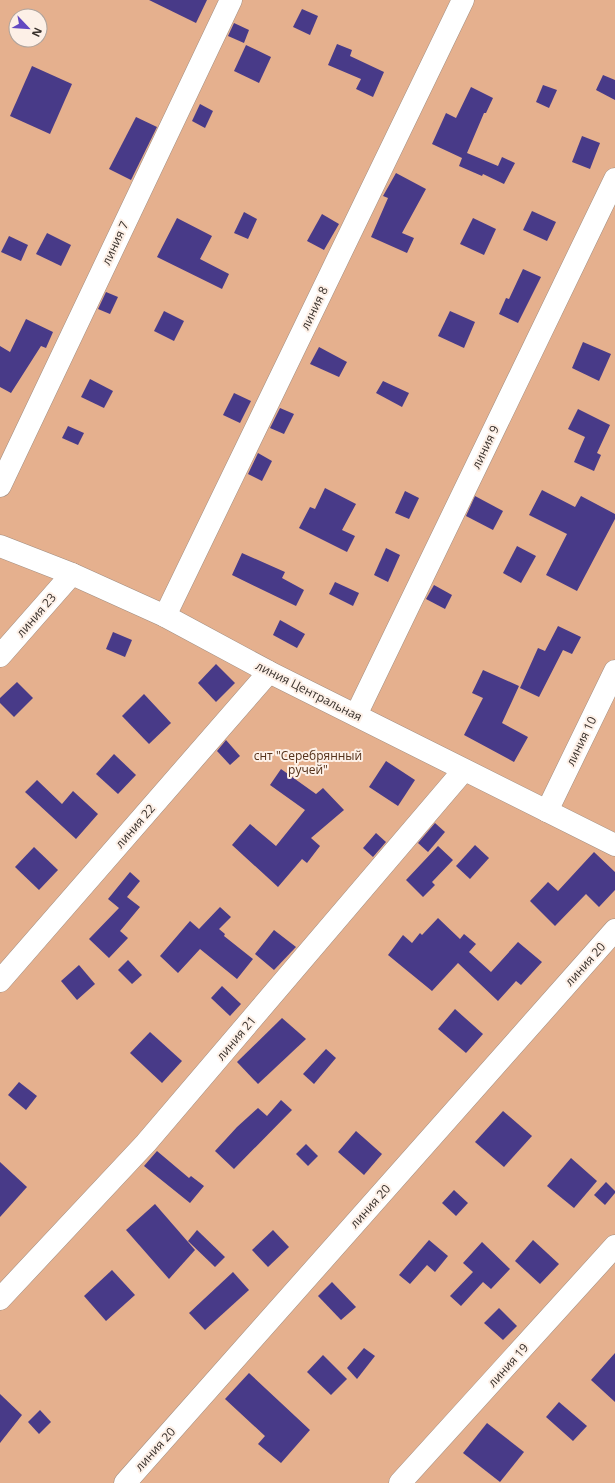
<svg xmlns="http://www.w3.org/2000/svg" width="615" height="1483" viewBox="0 0 615 1483" font-family="'Open Sans',sans-serif">
  <rect width="100%" height="100%" fill="#f7e0d3"/>
  <!-- green -->
  <path fill="#e5b08e" fill-rule="evenodd" d="M0,0H615V1483H0ZM16,16H40V40H16Z"/>
  <!-- building -->
  <g fill="#483a88">
    <polygon points="149,0 207,0 196,23"/>
    <polygon points="302,9 318,16 310,35 293,27"/>
    <polygon points="234,23 249,30 244,43 228,36"/>
    <polygon points="337,44 352,50 350,56 384,72 373,97 356,89 361,79 328,65"/>
    <polygon points="246,45 271,57 259,83 234,71"/>
    <polygon points="32,66 72,84 50,134 10,116"/>
    <polygon points="603,75 615,80 615,100 596,90"/>
    <polygon points="543,85 557,90 549,108 536,102"/>
    <polygon points="471,87 493,98 486,113 484,113 467,153 498,166 502,157 515,163 504,184 483,174 482,176 459,166 462,158 432,144 446,113 456,118"/>
    <polygon points="200,104 213,111 205,128 192,121"/>
    <polygon points="136,117 157,127 131,180 109,169"/>
    <polygon points="582,136 600,143 590,169 572,162"/>
    <polygon points="396,173 426,189 402,233 414,238 407,253 371,237 388,198 383,196"/>
    <polygon points="532,211 556,222 547,241 523,230"/>
    <polygon points="244,212 257,219 248,239 234,233"/>
    <polygon points="322,214 339,224 324,250 307,241"/>
    <polygon points="177,218 212,236 200,259 229,274 222,289 157,257"/>
    <polygon points="473,218 496,229 484,255 460,244"/>
    <polygon points="47,233 71,245 61,266 36,254"/>
    <polygon points="9,236 28,245 21,261 1,252"/>
    <polygon points="523,269 541,277 518,323 499,314 506,298 509,299"/>
    <polygon points="106,292 118,297 110,314 98,309"/>
    <polygon points="164,311 184,321 174,341 154,331"/>
    <polygon points="450,311 475,322 464,348 438,336"/>
    <polygon points="26,319 53,332 46,348 41,346 11,393 0,387 0,346 10,352"/>
    <polygon points="583,342 611,354 599,381 572,368"/>
    <polygon points="319,347 347,362 339,377 310,364"/>
    <polygon points="90,379 113,391 104,408 81,397"/>
    <polygon points="383,381 409,393 402,407 376,393"/>
    <polygon points="234,393 251,401 240,423 223,415"/>
    <polygon points="280,408 294,414 284,434 270,428"/>
    <polygon points="578,409 610,425 597,453 601,455 594,471 574,462 585,437 568,429"/>
    <polygon points="68,426 84,433 78,445 62,438"/>
    <polygon points="258,453 272,461 262,481 248,474"/>
    <polygon points="325,488 356,504 342,530 355,536 347,552 299,528 310,507 315,509"/>
    <polygon points="542,490 575,507 581,496 615,514 615,519 577,591 546,575 567,534 529,515"/>
    <polygon points="405,491 419,498 409,519 395,513"/>
    <polygon points="475,496 503,511 493,530 466,516"/>
    <polygon points="517,546 536,556 521,583 503,573"/>
    <polygon points="386,548 400,555 388,582 374,575"/>
    <polygon points="242,553 285,572 282,578 304,590 296,606 232,575"/>
    <polygon points="335,582 359,593 353,606 329,594"/>
    <polygon points="434,585 452,595 445,609 426,599"/>
    <polygon points="280,620 305,634 297,648 273,635"/>
    <polygon points="558,626 581,637 572,654 563,650 539,697 520,688 538,648 545,651"/>
    <polygon points="113,632 132,640 125,657 106,649"/>
    <polygon points="216,664 235,683 216,702 198,683"/>
    <polygon points="483,670 519,686 502,723 528,737 514,762 464,735 483,698 472,693"/>
    <polygon points="17,682 33,698 14,717 0,703 0,698"/>
    <polygon points="144,694 171,723 149,744 122,716"/>
    <polygon points="226,740 240,756 230,765 217,751"/>
    <polygon points="114,754 136,775 118,794 96,774"/>
    <polygon points="386,761 415,780 398,806 369,787"/>
    <polygon points="281,769 316,794 323,788 344,810 311,838 320,846 307,863 302,859 278,887 232,845 250,824 276,846 305,810 270,785"/>
    <polygon points="37,780 62,804 73,791 98,814 76,839 25,792"/>
    <polygon points="435,823 445,832 428,852 418,843"/>
    <polygon points="376,833 386,842 373,857 363,848"/>
    <polygon points="475,845 489,858 470,879 456,866"/>
    <polygon points="438,846 453,860 432,882 435,885 423,897 406,880"/>
    <polygon points="34,847 58,870 39,890 15,867"/>
    <polygon points="594,852 615,872 615,890 599,907 586,894 555,926 530,901 548,882 558,891"/>
    <polygon points="130,872 140,881 127,897 140,907 120,931 128,938 109,958 89,939 119,908 108,899"/>
    <polygon points="220,907 231,917 219,929 225,934 224,936 253,959 237,979 200,949 178,973 160,956 190,921 199,929"/>
    <polygon points="438,918 460,939 464,934 476,944 469,952 491,972 518,942 542,962 521,985 516,981 498,1001 458,963 432,991 388,955 403,935 412,943 420,933 422,935"/>
    <polygon points="274,930 296,947 274,970 255,954"/>
    <polygon points="128,960 142,975 132,984 118,970"/>
    <polygon points="79,965 95,984 77,1000 61,981"/>
    <polygon points="222,986 241,1004 230,1016 211,998"/>
    <polygon points="455,1009 483,1034 466,1053 438,1029"/>
    <polygon points="282,1018 306,1039 258,1084 237,1062"/>
    <polygon points="150,1032 182,1061 162,1083 130,1053"/>
    <polygon points="326,1049 336,1058 314,1084 303,1074"/>
    <polygon points="19,1082 37,1096 26,1110 8,1095"/>
    <polygon points="281,1100 292,1110 234,1169 215,1151 237,1127 258,1108 267,1116"/>
    <polygon points="503,1111 532,1136 504,1167 475,1142"/>
    <polygon points="356,1131 382,1154 364,1175 338,1152"/>
    <polygon points="306,1144 318,1156 308,1166 296,1154"/>
    <polygon points="157,1151 189,1178 191,1176 204,1186 190,1203 144,1166"/>
    <polygon points="571,1158 597,1181 574,1208 547,1186"/>
    <polygon points="0,1162 27,1187 0,1217"/>
    <polygon points="606,1182 615,1191 615,1193 605,1205 594,1195"/>
    <polygon points="454,1190 468,1203 456,1216 442,1203"/>
    <polygon points="155,1204 195,1250 169,1279 126,1230"/>
    <polygon points="197,1230 225,1257 215,1267 188,1241"/>
    <polygon points="273,1230 289,1247 268,1267 252,1250"/>
    <polygon points="429,1240 448,1256 435,1272 427,1265 410,1284 399,1275"/>
    <polygon points="533,1240 559,1264 540,1284 515,1261"/>
    <polygon points="482,1242 510,1269 491,1289 483,1282 461,1306 450,1296 473,1272 463,1263"/>
    <polygon points="112,1270 135,1295 106,1321 84,1296"/>
    <polygon points="233,1272 249,1290 205,1330 189,1313"/>
    <polygon points="332,1282 356,1307 341,1320 318,1296"/>
    <polygon points="499,1308 517,1326 503,1340 484,1323"/>
    <polygon points="364,1348 375,1356 357,1379 347,1368"/>
    <polygon points="615,1353 615,1402 591,1380"/>
    <polygon points="323,1355 347,1379 331,1395 307,1372"/>
    <polygon points="249,1373 310,1430 281,1463 258,1444 265,1436 225,1399"/>
    <polygon points="0,1394 22,1415 0,1443"/>
    <polygon points="559,1402 587,1426 573,1441 546,1417"/>
    <polygon points="40,1410 51,1422 39,1434 28,1422"/>
    <polygon points="487,1423 524,1452 500,1482 463,1453"/>
  </g>
  <g fill="none" stroke-linecap="round" stroke-linejoin="round">
    <!-- minor casing -->
    <g stroke="#a28e81" stroke-width="23">
      <g id="minor">
        <polyline points="0,486 231,0"/>
        <polyline points="0,546 72,574 165,616 269,672 615,845"/>
        <polyline points="165,616 463,0"/>
        <polyline points="0,656 72,574"/>
        <polyline points="356,715 615,179"/>
        <polyline points="547,811 615,671"/>
        <polyline points="0,981 269,672"/>
        <polyline points="0,1299 146,1143 464,770"/>
        <polyline points="125,1483 615,930"/>
        <polyline points="400,1483 615,1246"/>
      </g>
    </g>
    <!-- minor -->
    <use href="#minor" stroke="#fff" stroke-width="22"/>
  </g>
  <g text-anchor="middle" dominant-baseline="central" stroke-width="4" stroke-linejoin="round" paint-order="stroke">
    <!-- street labels -->
    <g font-size="12" fill="#38302b" stroke="#fdf0e7">
      <text transform="translate(115 243) rotate(-65)">линия 7</text>
      <text transform="translate(314 308) rotate(-64)">линия 8</text>
      <text transform="translate(485 447) rotate(-64)">линия 9</text>
      <text transform="translate(36 615) rotate(-49)">линия 23</text>
      <text transform="translate(309 691) rotate(27)">линия Центральная</text>
      <text transform="translate(581 741) rotate(-64)">линия 10</text>
      <text transform="translate(135 826) rotate(-49)">линия 22</text>
      <text transform="translate(585 964) rotate(-48)">линия 20</text>
      <text transform="translate(236 1038) rotate(-50)">линия 21</text>
      <text transform="translate(370 1206) rotate(-48)">линия 20</text>
      <text transform="translate(508 1365) rotate(-48)">линия 19</text>
      <text transform="translate(155 1449) rotate(-48)">линия 20</text>
    </g>
    <!-- park labels -->
    <g font-size="12" fill="#533019" stroke="#fdf0e7">
      <text x="308" y="755">снт "Серебрянный<tspan x="308" dy="14">ручей"</tspan></text>
    </g>
  </g>
  <!-- north arrow -->
  <g transform="translate(28 28) rotate(115)"><circle r="19" fill="#fdf0e7" stroke="#aea39c"/>
  <path d="M0-3L7 15L0 10L-7 15Z" fill="#6248c1"/>
  <text y="-6" font-size="11" font-weight="bold" text-anchor="middle" fill="#38302b">N</text>
  </g>
</svg>
